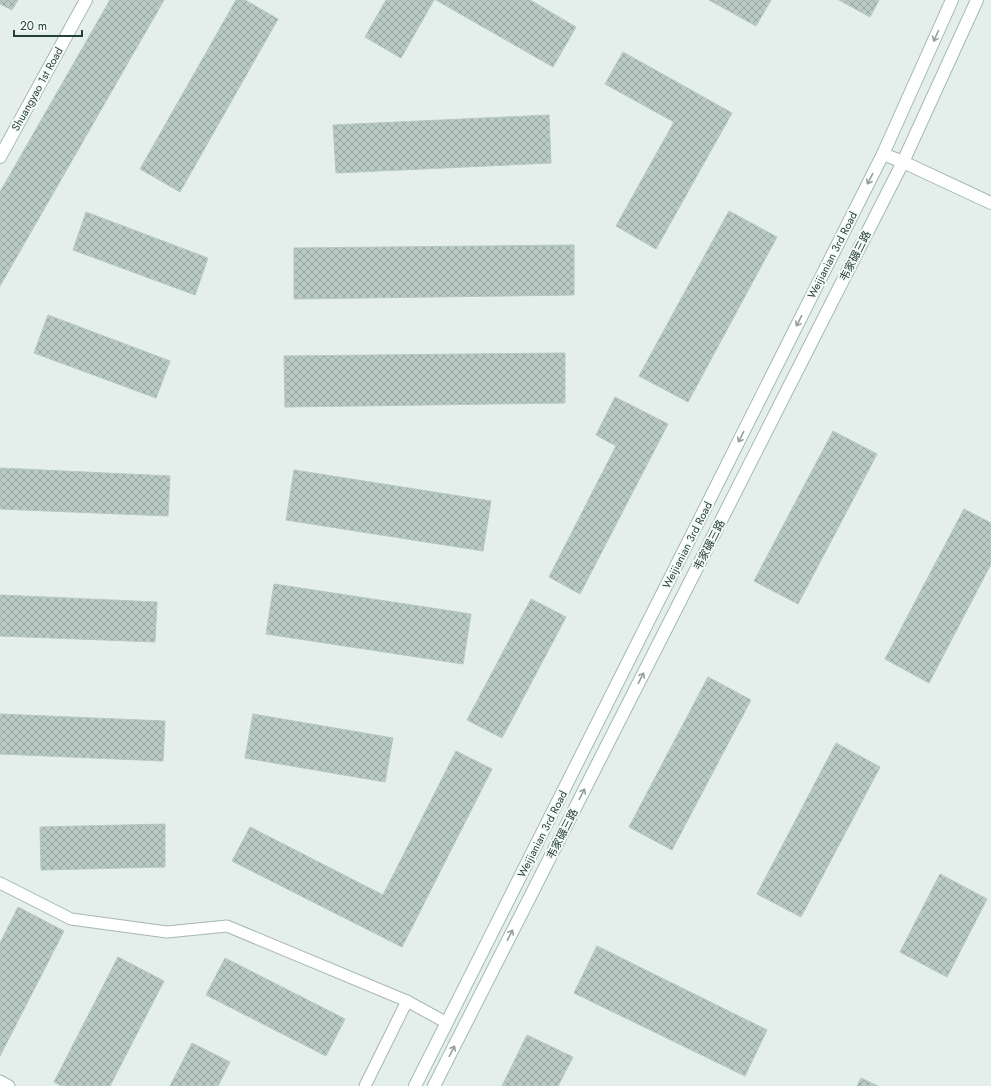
<svg xmlns="http://www.w3.org/2000/svg" width="991" height="1086" viewBox="0 0 991 1086" font-family="Jost,'Noto Sans SC',sans-serif">
  <defs>
    <pattern id="building-cross-hatch" width="8" height="8" patternUnits="userSpaceOnUse"><rect width="8" height="8" fill="#b9c9c3"/><path d="M0 0l8 8M0 8l8-8" fill="none" stroke="#96a59f"/></pattern>
  </defs>
  <rect width="100%" height="100%" fill="#e4eeea"/>
  <!-- building -->
  <g fill="url(#building-cross-hatch)" stroke="#b6c8c1">
    <polygon points="0,0 18,0 12,10 0,4"/>
    <polygon points="110,0 164,0 0,286 0,192"/>
    <polygon points="236,0 245,0 278,19 180,192 140,169"/>
    <polygon points="386,0 434,0 401,58 365,37"/>
    <polygon points="436,0 530,0 576,27 553,67"/>
    <polygon points="709,0 771,0 756,26"/>
    <polygon points="839,0 879,0 870,17"/>
    <polygon points="623,52 732,113 656,249 616,226 674,122 605,84"/>
    <polygon points="549,115 551,163 336,173 333,125"/>
    <polygon points="729,211 777,237 688,402 639,376"/>
    <polygon points="86,212 208,258 195,295 73,250"/>
    <polygon points="574,245 574,295 294,299 294,248"/>
    <polygon points="48,315 170,361 156,398 34,353"/>
    <polygon points="565,353 565,403 285,407 284,356"/>
    <polygon points="615,397 668,424 580,594 549,577 616,446 596,435"/>
    <polygon points="833,431 877,454 798,604 754,581"/>
    <polygon points="0,468 170,476 168,516 0,509"/>
    <polygon points="294,470 491,501 483,551 286,520"/>
    <polygon points="964,509 991,523 991,564 929,683 885,659"/>
    <polygon points="274,584 471,614 463,664 266,634"/>
    <polygon points="0,595 157,602 155,642 0,636"/>
    <polygon points="531,599 566,617 502,738 467,720"/>
    <polygon points="708,677 751,700 672,850 629,827"/>
    <polygon points="0,714 165,721 163,761 0,754"/>
    <polygon points="253,714 393,738 385,782 245,758"/>
    <polygon points="836,743 880,767 801,917 757,894"/>
    <polygon points="456,751 492,769 402,947 232,861 250,827 383,895"/>
    <polygon points="165,824 165,867 41,870 40,827"/>
    <polygon points="940,874 987,899 947,977 900,952"/>
    <polygon points="18,907 64,931 0,1056 0,943"/>
    <polygon points="597,946 767,1030 745,1076 574,993"/>
    <polygon points="118,957 164,981 110,1086 62,1086 54,1082"/>
    <polygon points="225,958 345,1019 326,1056 206,995"/>
    <polygon points="527,1035 573,1057 558,1086 502,1086"/>
    <polygon points="192,1043 230,1062 218,1086 170,1086"/>
    <polygon points="861,1078 878,1086 857,1086"/>
  </g>
  <g fill="none" stroke-linecap="round" stroke-linejoin="round">
    <!-- lane casing -->
    <g stroke="#a6b7b2" stroke-width="13">
      <g id="lane">
        <polyline points="0,883 71,919 167,932 227,926 407,1001 447,1023"/>
        <polyline points="0,1081 9,1086"/>
        <polyline points="365,1086 407,1001"/>
      </g>
    </g>
    <!-- street casing -->
    <g stroke="#a6b7b2" stroke-width="14">
      <g id="street">
        <polyline points="883,154 903,162 991,203"/>
        <polyline points="0,157 86,0"/>
      </g>
    </g>
    <!-- secondary casing -->
    <g stroke="#a2bab3" stroke-width="14">
      <g id="secondary">
        <polyline points="415,1086 883,154 952,0"/>
        <polyline points="434,1086 903,162 977,0"/>
      </g>
    </g>
    <!-- lane -->
    <use href="#lane" stroke="#fff" stroke-width="11"/>
    <!-- street -->
    <use href="#street" stroke="#fff" stroke-width="12"/>
    <!-- secondary -->
    <use href="#secondary" stroke="#fff" stroke-width="12"/>
  </g>
  <!-- one-way arrows -->
  <defs><path id="oneway-shaft" d="M-6 0H5M1.5-3L5.5 0L1.5 3" fill="none" stroke-width="1.6" stroke-linecap="round" stroke-linejoin="round"/></defs>
  <g stroke="#91a09c">
    <use href="#oneway-shaft" transform="translate(936 36) rotate(114)"/>
    <use href="#oneway-shaft" transform="translate(870 179) rotate(117)"/>
    <use href="#oneway-shaft" transform="translate(799 321) rotate(117)"/>
    <use href="#oneway-shaft" transform="translate(741 437) rotate(117)"/>
    <use href="#oneway-shaft" transform="translate(641 678) rotate(-63)"/>
    <use href="#oneway-shaft" transform="translate(582 794) rotate(-63)"/>
    <use href="#oneway-shaft" transform="translate(510 935) rotate(-63)"/>
    <use href="#oneway-shaft" transform="translate(452 1051) rotate(-63)"/>
  </g>
  <g text-anchor="middle" dominant-baseline="central" stroke-width="4" stroke-linejoin="round" paint-order="stroke">
    <!-- street labels -->
    <g font-size="11" fill="#23413a" stroke="#f5faf8">
      <text transform="translate(37 89) rotate(-61)">Shuangyao 1st Road</text>
      <text transform="translate(832 255) rotate(-63)">Weijianian 3rd Road</text>
      <text transform="translate(855 256) rotate(-63)">韦家碾三路</text>
      <text transform="translate(687 545) rotate(-63)">Weijianian 3rd Road</text>
      <text transform="translate(709 545) rotate(-63)">韦家碾三路</text>
      <text transform="translate(542 834) rotate(-63)">Weijianian 3rd Road</text>
      <text transform="translate(562 834) rotate(-63)">韦家碾三路</text>
    </g>
  </g>
  <!-- scale -->
  <path d="M14 30v6h68v-6" fill="none" stroke="#23413a" stroke-width="2"/>
  <text x="20" y="30" font-size="12" fill="#23413a" stroke="#f5faf8" stroke-width="3" paint-order="stroke">20 m</text>
</svg>
